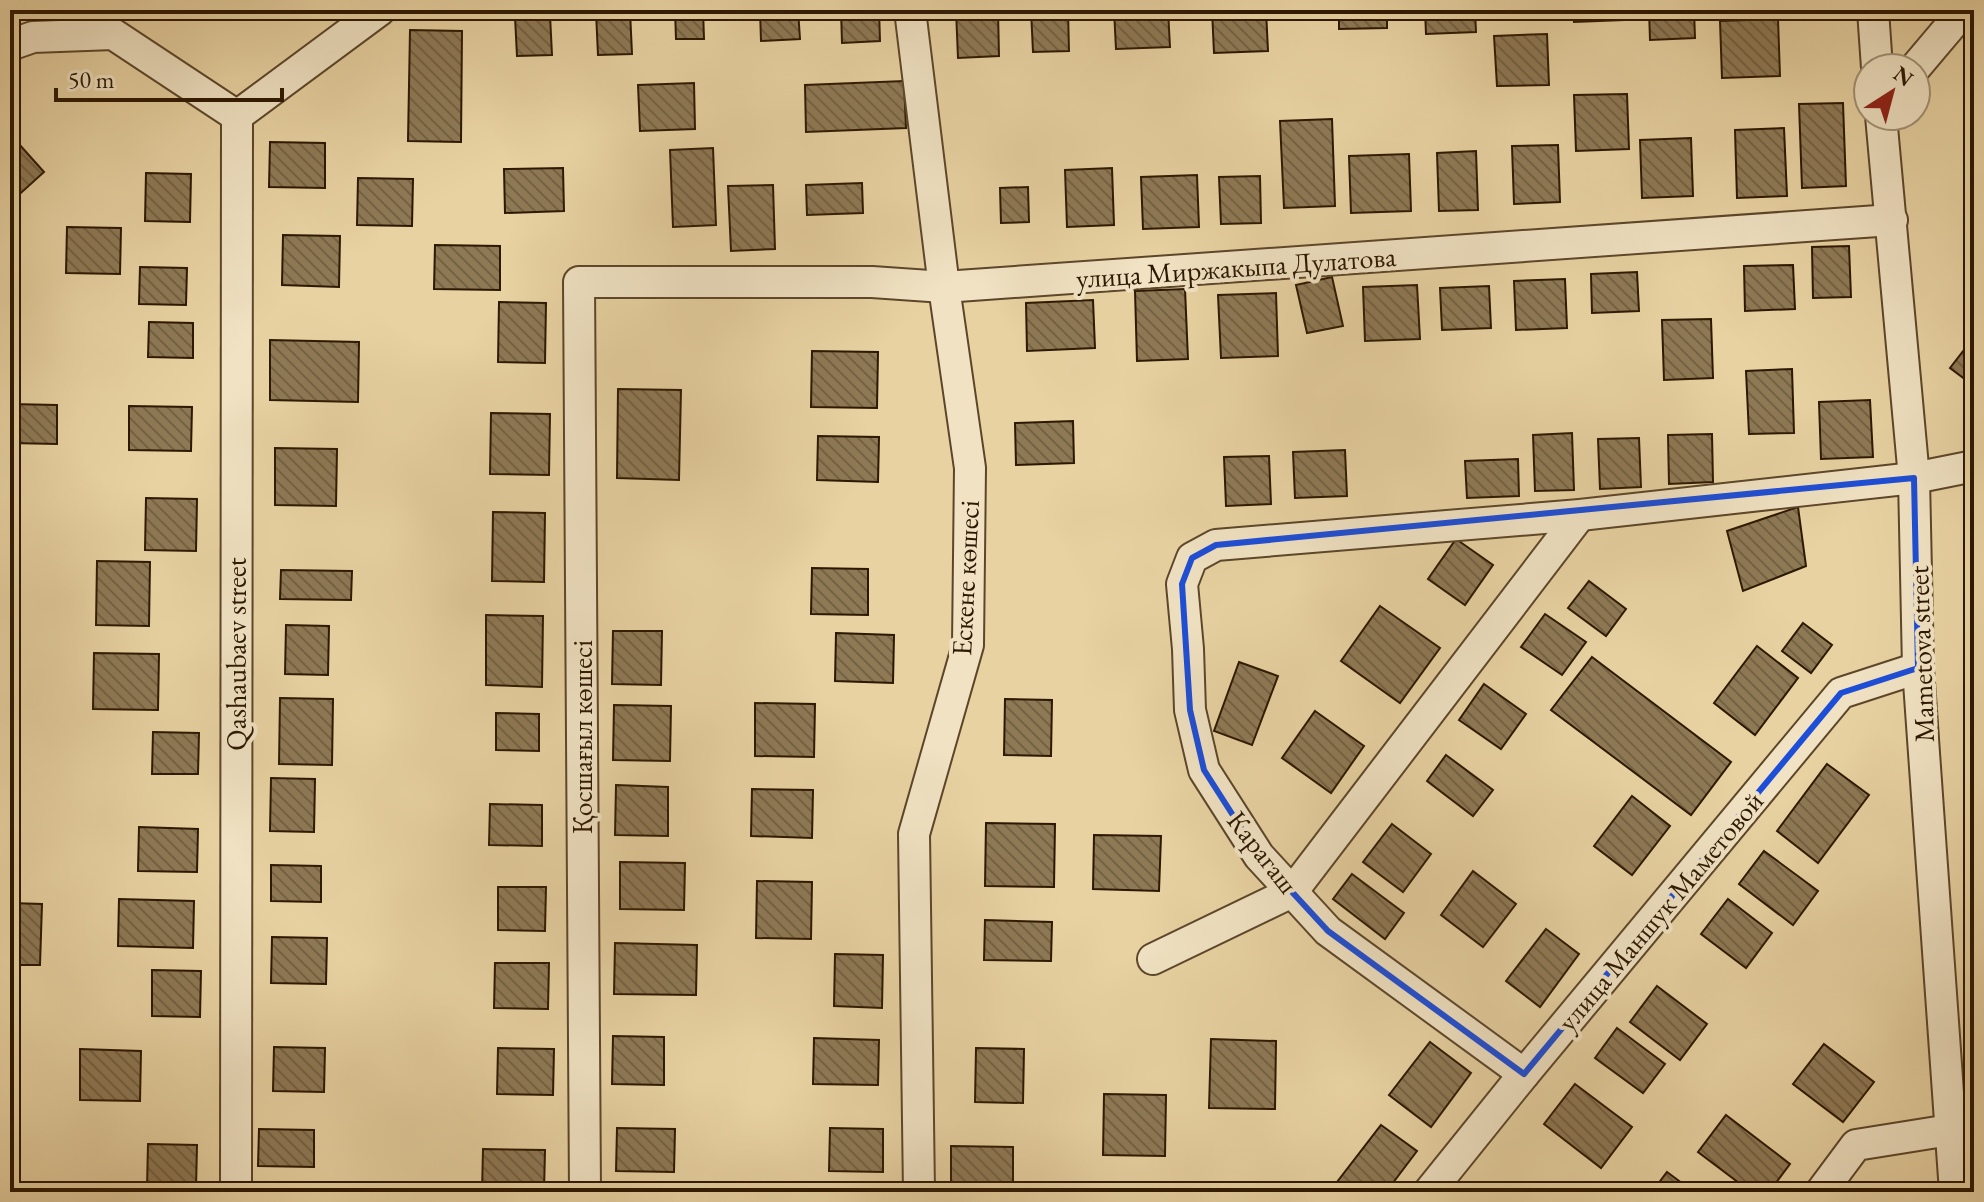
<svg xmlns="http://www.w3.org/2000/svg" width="1984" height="1202" viewBox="0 0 1984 1202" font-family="'EB Garamond',serif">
  <defs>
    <pattern id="building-back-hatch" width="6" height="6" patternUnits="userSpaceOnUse" patternTransform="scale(2)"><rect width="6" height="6" fill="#8e7955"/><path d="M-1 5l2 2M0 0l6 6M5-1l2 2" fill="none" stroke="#746244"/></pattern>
  </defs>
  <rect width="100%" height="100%" fill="#e8d2a2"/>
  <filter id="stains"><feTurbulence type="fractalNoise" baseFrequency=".0025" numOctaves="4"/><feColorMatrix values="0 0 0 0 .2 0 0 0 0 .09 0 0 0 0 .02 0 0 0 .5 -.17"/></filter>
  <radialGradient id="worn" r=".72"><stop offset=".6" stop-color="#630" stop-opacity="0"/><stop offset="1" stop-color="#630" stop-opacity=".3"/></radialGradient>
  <!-- building -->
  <g fill="url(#building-back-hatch)" stroke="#2d1802" stroke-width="2">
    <polygon points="675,10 703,10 704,39 676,39"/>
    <polygon points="760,10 798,10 800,39 761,41"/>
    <polygon points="841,10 879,10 880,41 842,43"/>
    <polygon points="956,10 998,10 999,56 958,58"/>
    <polygon points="1031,10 1068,10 1069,51 1033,52"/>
    <polygon points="1114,10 1168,10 1170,47 1116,49"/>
    <polygon points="1212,10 1266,10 1268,51 1214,53"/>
    <polygon points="1339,10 1387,10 1387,28 1339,29"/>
    <polygon points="1425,10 1475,10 1476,32 1426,34"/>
    <polygon points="1573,10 1624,10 1624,20 1574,22"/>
    <polygon points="1649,10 1694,10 1695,38 1650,40"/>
    <polygon points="630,11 632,54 598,55 596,12"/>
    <polygon points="550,15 552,55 517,56 515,17"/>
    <polygon points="1778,19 1780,76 1722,78 1720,21"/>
    <polygon points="410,30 462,31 461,142 408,141"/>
    <polygon points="1547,34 1549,85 1497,86 1494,36"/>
    <polygon points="904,81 906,128 806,132 805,85"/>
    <polygon points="694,83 695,129 640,131 638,85"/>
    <polygon points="1627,94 1629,149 1576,151 1574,95"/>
    <polygon points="1843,103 1846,186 1802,188 1799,104"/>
    <polygon points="1332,119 1335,206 1284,208 1280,121"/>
    <polygon points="1784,128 1787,196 1737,198 1735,130"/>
    <polygon points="10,134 44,172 12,201 10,198"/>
    <polygon points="1691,138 1693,196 1642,198 1640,140"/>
    <polygon points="270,142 325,143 325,188 269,187"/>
    <polygon points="1558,145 1560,202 1514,204 1512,146"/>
    <polygon points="713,148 716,225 673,227 670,150"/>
    <polygon points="1476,151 1478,210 1439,211 1437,153"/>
    <polygon points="1409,154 1411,211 1351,213 1349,156"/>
    <polygon points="563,168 564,211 505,213 504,169"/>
    <polygon points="1112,168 1114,225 1067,227 1065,170"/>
    <polygon points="146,173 191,174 190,222 145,221"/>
    <polygon points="1197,175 1199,227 1143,229 1141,177"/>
    <polygon points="1260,176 1261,223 1221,224 1219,177"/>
    <polygon points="358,178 413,179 412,226 357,225"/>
    <polygon points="862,183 863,213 807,215 806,185"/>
    <polygon points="773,185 775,249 731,251 728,186"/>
    <polygon points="1028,187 1029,222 1001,223 1000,188"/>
    <polygon points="67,227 121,228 120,274 66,273"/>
    <polygon points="283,235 340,236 339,287 282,285"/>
    <polygon points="435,245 500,246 500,290 434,289"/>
    <polygon points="1849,246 1851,297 1813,298 1812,247"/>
    <polygon points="1793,265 1795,309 1745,311 1744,266"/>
    <polygon points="140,267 187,268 186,305 139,304"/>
    <polygon points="1637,272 1639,311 1592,313 1591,274"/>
    <polygon points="1332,277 1343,326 1307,333 1296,285"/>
    <polygon points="1565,279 1567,328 1516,330 1514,281"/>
    <polygon points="1417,285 1420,339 1365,341 1363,287"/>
    <polygon points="1489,286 1491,328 1442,330 1440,288"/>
    <polygon points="1185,289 1188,359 1137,361 1135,291"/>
    <polygon points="1276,293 1278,356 1221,358 1218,295"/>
    <polygon points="1093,300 1095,348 1027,351 1026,303"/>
    <polygon points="499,302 546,303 545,363 498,362"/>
    <polygon points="1711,319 1713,378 1664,380 1662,320"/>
    <polygon points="149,322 193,323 193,358 148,357"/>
    <polygon points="1974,337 1974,386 1950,368"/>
    <polygon points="270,340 359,342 358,402 270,400"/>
    <polygon points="812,351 878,352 877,408 811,407"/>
    <polygon points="1792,369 1794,433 1749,434 1746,371"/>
    <polygon points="618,389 681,390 679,480 617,478"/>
    <polygon points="1870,400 1873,457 1821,459 1819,402"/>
    <polygon points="10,404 57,405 57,444 10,443"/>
    <polygon points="129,406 192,407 191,451 129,450"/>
    <polygon points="491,413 550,414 549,475 490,474"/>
    <polygon points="1073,421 1074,463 1016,465 1015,423"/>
    <polygon points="1572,433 1574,490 1535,491 1533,435"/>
    <polygon points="1712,434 1713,482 1669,484 1668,435"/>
    <polygon points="818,436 879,437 878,482 817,480"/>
    <polygon points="1639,438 1641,487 1600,489 1598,439"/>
    <polygon points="275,448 337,449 336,506 275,505"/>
    <polygon points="1345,450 1347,496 1295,498 1293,452"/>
    <polygon points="1269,456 1271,504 1226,506 1224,457"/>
    <polygon points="1518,459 1519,496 1467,498 1465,461"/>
    <polygon points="146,498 197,499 196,551 145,550"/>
    <polygon points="1798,507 1806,566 1743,591 1727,531"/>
    <polygon points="493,512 545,513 544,582 492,581"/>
    <polygon points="1456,539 1493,565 1465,605 1428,579"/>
    <polygon points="97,561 150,562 149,626 96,625"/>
    <polygon points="812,568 868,569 868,615 811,614"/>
    <polygon points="281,570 352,571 351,600 280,599"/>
    <polygon points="1589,581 1626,609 1606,636 1568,608"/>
    <polygon points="1380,606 1440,648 1400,703 1341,661"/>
    <polygon points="1545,614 1586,642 1562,675 1521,647"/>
    <polygon points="486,615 543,616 542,687 486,685"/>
    <polygon points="1803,623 1832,645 1811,673 1782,651"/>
    <polygon points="286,625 329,626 328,675 285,674"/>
    <polygon points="613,631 662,631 661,685 612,684"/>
    <polygon points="836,633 894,635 893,683 835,681"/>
    <polygon points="1757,646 1798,678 1755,735 1714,703"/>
    <polygon points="94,653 159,654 158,710 93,709"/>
    <polygon points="1592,657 1731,762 1691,815 1551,710"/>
    <polygon points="1239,662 1278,676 1252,745 1214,731"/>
    <polygon points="1484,684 1526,714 1501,749 1459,720"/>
    <polygon points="280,698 333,699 332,765 279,764"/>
    <polygon points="1005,699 1052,700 1051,756 1004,755"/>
    <polygon points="755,703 815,704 814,757 755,756"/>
    <polygon points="614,705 671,706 670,761 613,760"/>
    <polygon points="1315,711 1364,746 1331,793 1282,758"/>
    <polygon points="496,713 539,714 539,751 496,750"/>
    <polygon points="153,732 199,733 198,774 152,774"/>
    <polygon points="1446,755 1493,790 1473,816 1427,781"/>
    <polygon points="1827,764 1869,795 1818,863 1777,831"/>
    <polygon points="271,778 315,779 314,832 270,831"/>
    <polygon points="616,785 668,787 668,836 615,835"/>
    <polygon points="752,789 813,790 812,838 751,836"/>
    <polygon points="1632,796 1670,826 1632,875 1594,846"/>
    <polygon points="490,804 542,805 542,846 489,845"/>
    <polygon points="986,823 1055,824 1054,887 985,886"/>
    <polygon points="1392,824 1431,854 1403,892 1363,862"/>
    <polygon points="139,827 198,829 197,872 138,871"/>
    <polygon points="1094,835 1161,836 1159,891 1093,889"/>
    <polygon points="1764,851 1818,891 1793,925 1739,884"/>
    <polygon points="620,862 685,863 684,910 620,909"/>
    <polygon points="271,865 321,866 321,902 271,901"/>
    <polygon points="1473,871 1516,904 1483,947 1441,915"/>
    <polygon points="1352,874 1404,913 1385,939 1333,899"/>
    <polygon points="757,881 812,882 811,939 756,938"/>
    <polygon points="498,887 546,887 545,931 498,930"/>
    <polygon points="119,899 194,901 193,948 118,946"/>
    <polygon points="1728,899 1772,933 1746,968 1701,934"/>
    <polygon points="10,903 42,904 40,965 10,965"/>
    <polygon points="985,920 1052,922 1051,961 984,960"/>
    <polygon points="1546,929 1579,954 1540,1007 1506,981"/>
    <polygon points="272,937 327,938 326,984 271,983"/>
    <polygon points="615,943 697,945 696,995 614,994"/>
    <polygon points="835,954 883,955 882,1008 834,1006"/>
    <polygon points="495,963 549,963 548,1009 494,1008"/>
    <polygon points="152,970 201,971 200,1017 152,1016"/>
    <polygon points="1657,986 1707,1024 1680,1060 1630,1022"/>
    <polygon points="1617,1028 1665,1064 1643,1093 1595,1058"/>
    <polygon points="613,1036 664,1037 664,1085 612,1084"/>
    <polygon points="814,1038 879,1040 878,1085 813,1084"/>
    <polygon points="1211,1039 1276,1041 1275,1109 1209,1108"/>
    <polygon points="1430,1042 1471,1073 1431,1127 1389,1095"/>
    <polygon points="1824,1044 1874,1082 1843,1122 1793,1084"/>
    <polygon points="274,1047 325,1048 324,1092 273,1091"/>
    <polygon points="498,1048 554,1049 553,1095 497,1094"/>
    <polygon points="976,1048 1024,1049 1023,1103 975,1102"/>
    <polygon points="80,1049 141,1051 140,1101 80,1100"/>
    <polygon points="1575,1084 1632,1127 1601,1168 1544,1124"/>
    <polygon points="1104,1094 1166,1095 1165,1156 1103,1155"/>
    <polygon points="1726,1115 1790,1164 1769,1192 1751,1192 1698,1152"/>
    <polygon points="1381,1125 1417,1151 1386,1192 1351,1192 1337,1182"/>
    <polygon points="617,1128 675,1129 674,1172 616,1171"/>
    <polygon points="830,1128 883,1129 883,1172 829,1171"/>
    <polygon points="259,1129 314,1130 314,1167 258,1166"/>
    <polygon points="148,1144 197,1145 196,1188 147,1187"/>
    <polygon points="951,1146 1013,1147 1013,1190 951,1189"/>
    <polygon points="483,1149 545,1150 544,1192 482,1192"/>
    <polygon points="1667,1172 1694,1192 1652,1192"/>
  </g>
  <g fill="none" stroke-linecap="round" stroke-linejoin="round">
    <!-- minor casing -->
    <g stroke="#5c462a" stroke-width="34">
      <g id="minor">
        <polyline points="910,10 944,287 970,468 968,645 914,834 919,1192"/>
        <polyline points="1873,10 1877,68"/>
        <polyline points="10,45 33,37 113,34 237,116"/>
        <polyline points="1915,68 1964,10"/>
        <polyline points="237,116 380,10"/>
        <polyline points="1881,116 1914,478 1918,668 1955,1192"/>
        <polyline points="1153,959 1292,892 1580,515"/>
        <polyline points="1524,1074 1328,931 1259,856 1204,770 1190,710 1188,649 1182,584 1192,558 1216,545 1580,515 1914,478 1974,466"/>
        <polyline points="236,1192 237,116"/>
        <polyline points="585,1192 579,282 872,282 944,287 1892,220"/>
        <polyline points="1429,1192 1524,1074 1841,693 1918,668"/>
        <polyline points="1821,1192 1856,1145 1950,1130"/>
      </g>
    </g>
    <!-- minor -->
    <use href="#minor" stroke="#f0e2c3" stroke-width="30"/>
  </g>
  <!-- marked area -->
  <path fill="none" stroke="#1d4ed8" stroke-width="6" stroke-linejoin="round" d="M1914,478L1918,668L1841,693L1524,1074L1328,931L1259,856L1204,770L1190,710L1182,584L1192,558L1216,545Z"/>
  <g text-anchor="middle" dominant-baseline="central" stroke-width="8" stroke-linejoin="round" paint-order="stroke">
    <!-- street labels -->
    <g font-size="28" fill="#2d1802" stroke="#f0e2c3">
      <text transform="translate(1236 267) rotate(-4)">улица Миржакыпа Дулатова</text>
      <text transform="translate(965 578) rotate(-87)">Ескене көшесі</text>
      <text transform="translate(236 654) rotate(-90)">Qashaubaev street</text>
      <text transform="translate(1921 654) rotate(-92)">Mametova street</text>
      <text transform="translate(582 737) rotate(-90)">Қосшағыл көшесі</text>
      <text transform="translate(1263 852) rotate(52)">Карагаш</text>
      <text transform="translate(1660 911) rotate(-50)">улица Маншук Маметовой</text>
    </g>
  </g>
  <!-- margin -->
  <rect width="1984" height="1202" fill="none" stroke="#e8d2a2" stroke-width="40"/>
  <rect x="12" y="12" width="1960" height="1178" fill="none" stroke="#2d1802" stroke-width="4"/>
  <rect x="20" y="20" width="1944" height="1162" fill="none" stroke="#2d1802" stroke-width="2"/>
  <!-- north arrow -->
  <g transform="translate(1892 92) rotate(36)"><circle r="38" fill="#f0e2c3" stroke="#a29176" stroke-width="2"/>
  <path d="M0-6L14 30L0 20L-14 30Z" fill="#8f2418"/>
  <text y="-12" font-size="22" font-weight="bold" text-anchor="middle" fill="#2d1802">N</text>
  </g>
  <!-- scale -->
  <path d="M56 88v12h226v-12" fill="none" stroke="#2d1802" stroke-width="4"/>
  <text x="68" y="88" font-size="24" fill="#2d1802" stroke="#f0e2c3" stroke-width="6" paint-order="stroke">50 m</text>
  <rect width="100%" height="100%" filter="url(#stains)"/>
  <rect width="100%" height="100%" fill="url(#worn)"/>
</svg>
